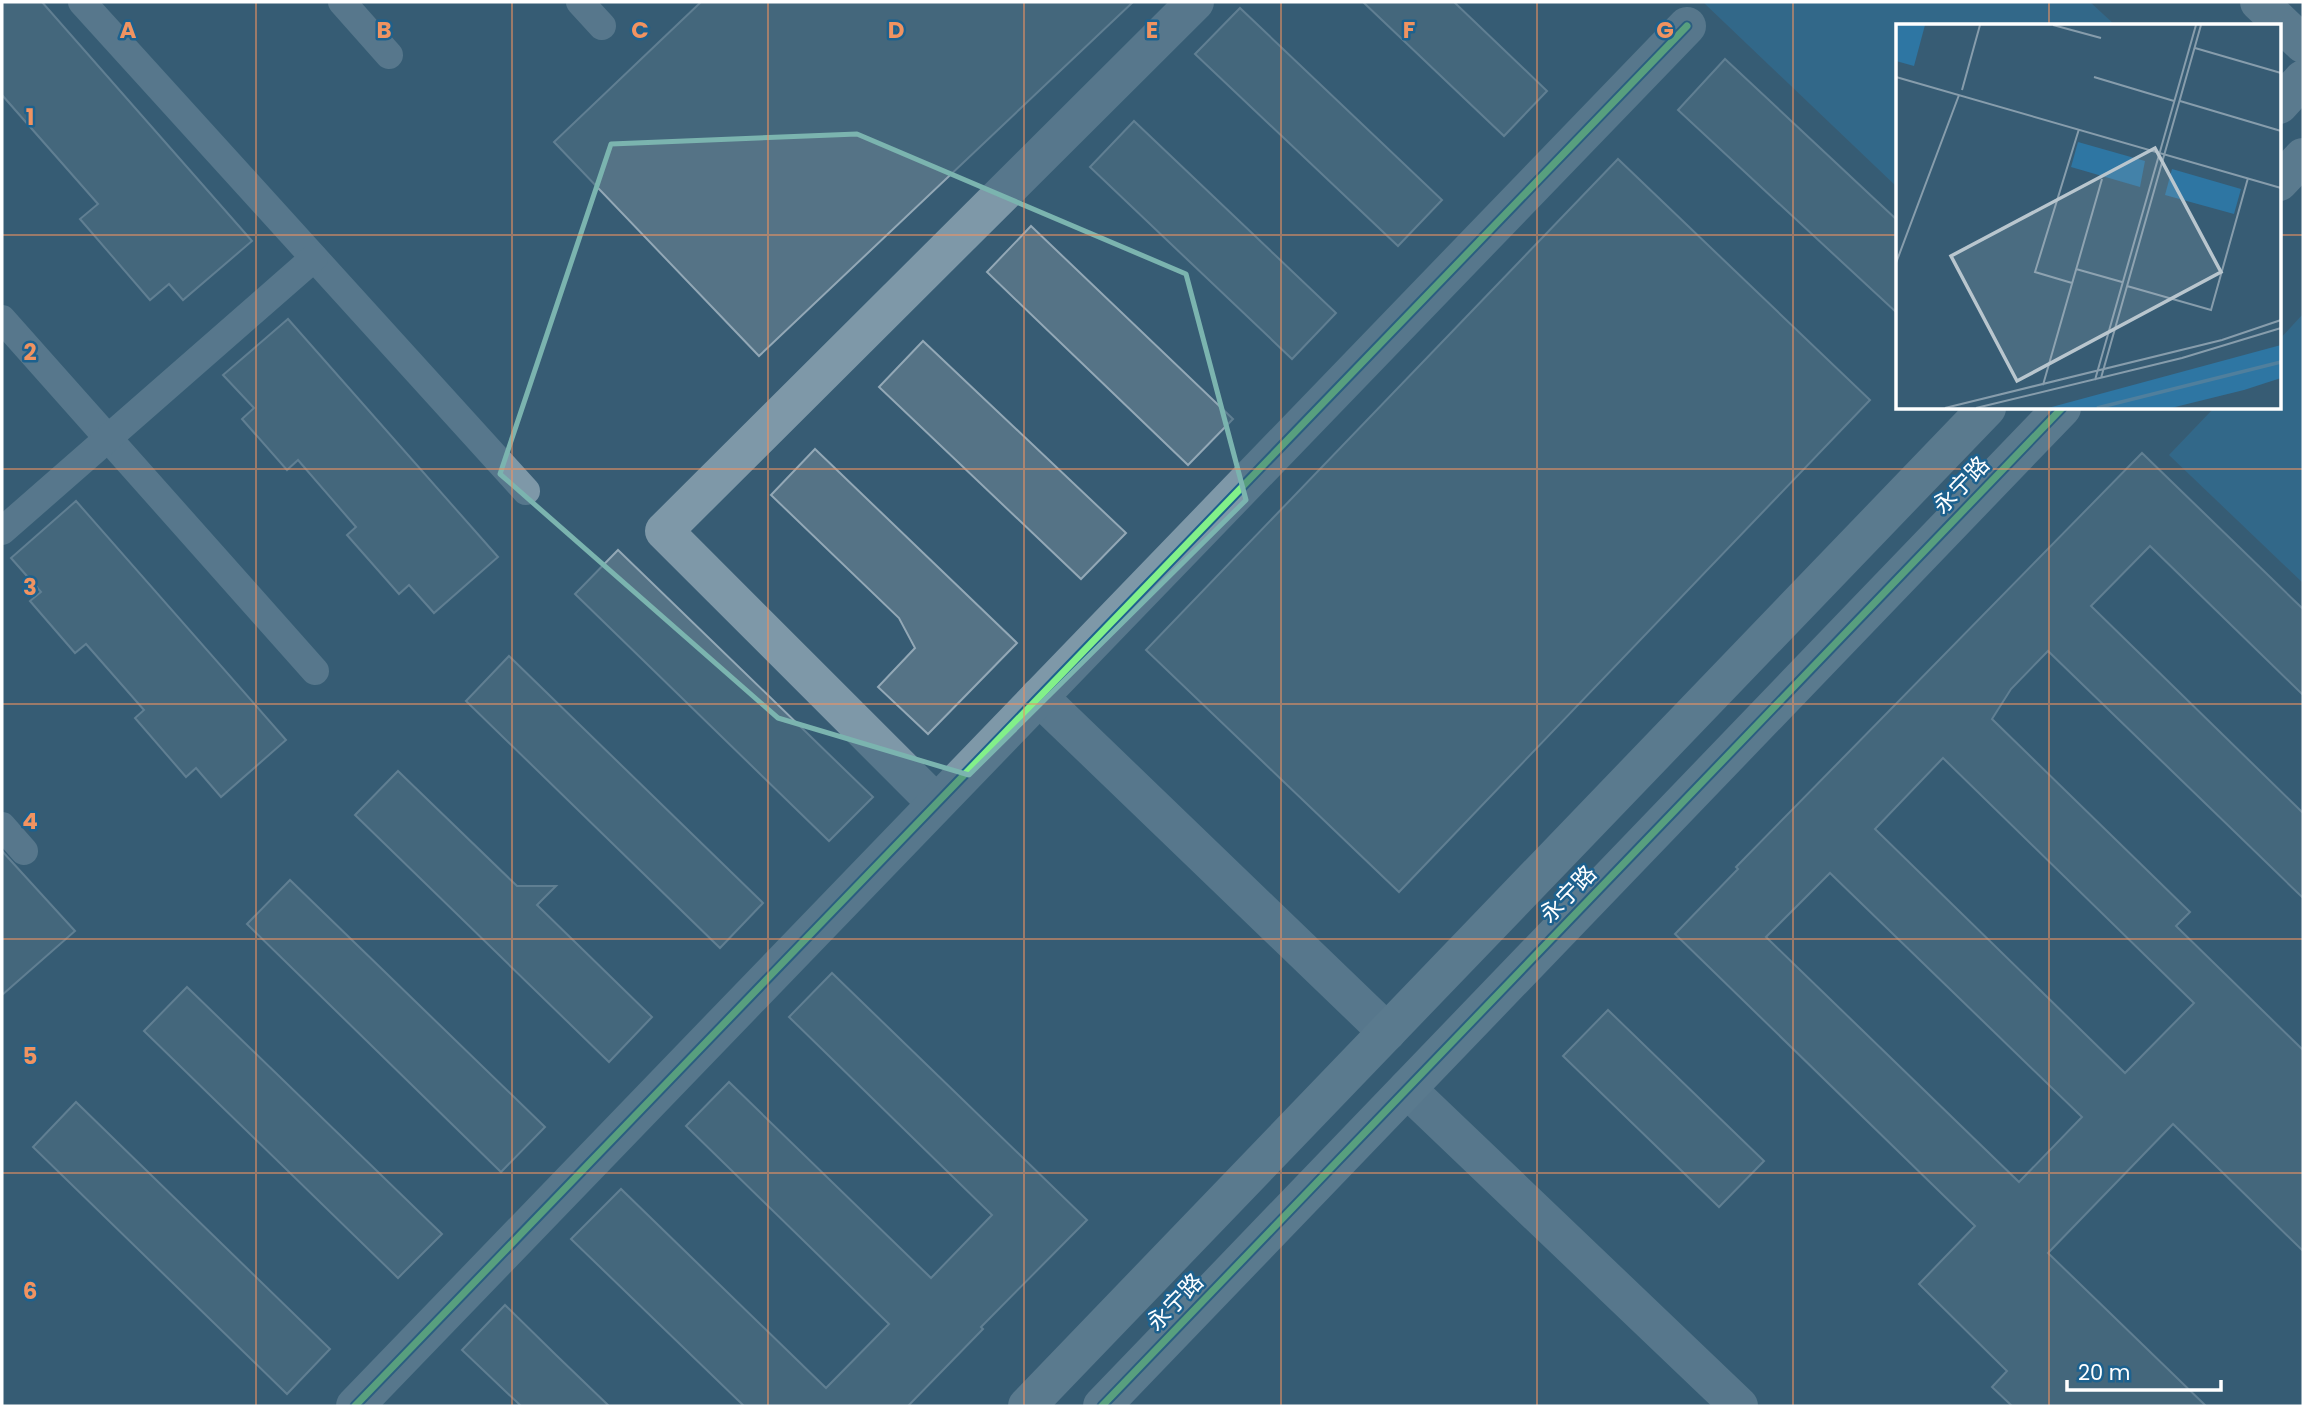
<svg xmlns="http://www.w3.org/2000/svg" width="2305" height="1408" viewBox="0 0 2305 1408" font-family="Poppins,'Noto Sans SC',sans-serif">
  <rect width="100%" height="100%" fill="#375c74"/>
  <!-- green -->
  <g fill="#2e76a3">
    <polygon points="1703,2 2090,2 2116,26 1897,26 1897,187"/>
    <polygon points="2303,314 2303,583 2169,455 2214,408 2279,408 2279,340"/>
  </g>
  <!-- building -->
  <g fill="#557386" stroke="#93a8b6" stroke-width="2" fill-rule="evenodd">
    <polygon points="2,2 42,2 252,241 183,300 169,284 150,300 80,219 98,204 2,95"/>
    <polygon points="701,2 1133,2 759,356 554,142"/>
    <polygon points="1363,2 1454,2 1547,91 1504,136"/>
    <polygon points="1240,8 1442,200 1398,246 1195,54"/>
    <polygon points="1725,59 1897,220 1897,313 1678,110"/>
    <polygon points="1134,121 1336,313 1292,359 1090,167"/>
    <polygon points="1618,159 1870,400 1399,892 1146,650"/>
    <polygon points="1031,226 1233,419 1188,465 987,272"/>
    <polygon points="288,319 498,557 434,613 409,585 399,594 347,535 356,527 298,460 287,470 242,419 254,408 223,375"/>
    <polygon points="923,341 1126,533 1081,579 879,387"/>
    <polygon points="815,449 1017,643 928,734 878,687 915,648 899,618 771,495"/>
    <path d="M2142,453L2303,609V695L2150,546L2091,606L2303,813V898L2048,651L2011,689L1992,719L2190,912L2176,926L2303,1050V1251L2173,1124L2048,1253L2206,1406H2012L1992,1387L2007,1371L1919,1284L1975,1226L1675,934L1738,869L1736,867ZM1943,758L2194,1003L2125,1073L1875,829ZM1830,873L2082,1117L2019,1182L1766,937Z"/>
    <polygon points="76,501 286,740 221,797 196,768 186,777 135,718 144,710 86,644 75,653 30,601 41,592 11,558"/>
    <polygon points="618,550 873,797 829,841 575,594"/>
    <polygon points="509,656 763,903 720,948 466,701"/>
    <polygon points="398,771 517,886 556,886 537,905 652,1017 609,1062 355,815"/>
    <polygon points="2,851 75,931 2,995"/>
    <polygon points="290,880 545,1127 501,1172 247,924"/>
    <polygon points="832,973 1087,1220 981,1327 983,1329 908,1406 744,1406 571,1239 621,1189 826,1388 889,1324 686,1126 729,1082 931,1278 992,1215 789,1017"/>
    <polygon points="187,987 442,1234 398,1278 144,1031"/>
    <polygon points="1608,1010 1764,1161 1719,1207 1563,1056"/>
    <polygon points="76,1102 330,1349 287,1394 33,1147"/>
    <polygon points="505,1305 556,1355 609,1406 521,1406 462,1350"/>
  </g>
  <g fill="none" stroke-linecap="round" stroke-linejoin="round">
    <!-- lane -->
    <g stroke="#7e98a8" stroke-width="28">
      <polyline points="82,2 526,491"/>
      <polyline points="342,2 389,55"/>
      <polyline points="580,2 602,26"/>
      <polyline points="2,319 315,671"/>
      <polyline points="2,531 314,258"/>
      <polyline points="2,826 24,851"/>
    </g>
    <!-- street -->
    <g stroke="#7e98a8" stroke-width="38">
      <polyline points="1039,697 1387,1032"/>
      <polyline points="936,803 664,531 1195,2"/>
      <polyline points="1407,1089 1739,1406"/>
      <polyline points="355,1406 1687,26"/>
    </g>
    <!-- secondary -->
    <g stroke="#869dad" stroke-width="38">
      <polyline points="2259,2 2303,44"/>
      <polyline points="2279,105 2303,79"/>
      <polyline points="2279,182 2303,157"/>
      <polyline points="1027,1406 1987,408"/>
      <polyline points="1102,1406 2062,408"/>
    </g>
    <!-- cycleway casing -->
    <g stroke="#1d618e" stroke-width="11">
      <g id="cycleway">
        <polyline points="355,1406 1687,26"/>
        <polyline points="1102,1406 2062,408"/>
      </g>
    </g>
    <!-- cycleway -->
    <use href="#cycleway" stroke="#82f089" stroke-width="7"/>
  </g>
  <!-- marked area -->
  <path d="M0 0H2305V1408H0ZM857,134L1186,274L1246,500L969,775L778,718L500,474L611,144Z" fill="#375c74" fill-opacity=".55" fill-rule="evenodd"/>
  <path fill="none" stroke="#7bb4af" stroke-width="5" stroke-linejoin="round" d="M857,134L1186,274L1246,500L969,775L778,718L500,474L611,144Z"/>
  <!-- grid -->
  <path fill="none" stroke="#f09361" stroke-width="2" stroke-opacity="0.55" d="M256,2V1406M512,2V1406M768,2V1406M1024,2V1406M1281,2V1406M1537,2V1406M1793,2V1406M2049,2V26M2,235H1897M2279,235H2303M2049,408V1406M2,469H2303M2,704H2303M2,939H2303M2,1173H2303"/>
  <g text-anchor="middle" dominant-baseline="central" stroke-width="5" stroke-linejoin="round" paint-order="stroke">
    <!-- street labels -->
    <g font-size="23" fill="#fff" stroke="#1d618e">
      <text transform="translate(1961 485) rotate(-46)">永宁路</text>
      <text transform="translate(1568 894) rotate(-46)">永宁路</text>
      <text transform="translate(1175 1302) rotate(-46)">永宁路</text>
    </g>
  </g>
  <!-- overview -->
  <g transform="translate(1896 24)">
    <rect width="385" height="385" fill="#375c74"/>
    <path d="M0,1H29L18,42L0,37ZM182,118L249,137L244,163L175,143ZM276,145L345,165L338,190L269,171ZM385,321V354L348,366L275,384H152Z" fill="#2e76a3"/>
    <path fill="none" stroke="#507f9d" stroke-width="3.5" d="M201,384L385,338"/>
    <path fill="none" stroke="#879dac" stroke-width="2" d="M157,1L205,14M299,24L385,49M0,53L385,164M198,53L278,77M66,66L84,1M284,77L385,107M0,239L63,71M180,245L226,258M176,259L139,248L183,105M231,262L315,286L352,154M205,354L305,1M199,356L300,1M147,361L206,155M49,384L326,316L385,296M80,384L286,334L385,304"/>
    <path fill="#b9c6ce" fill-opacity="0.15" stroke="#b9c6ce" stroke-width="3.5" d="M259,124L325,248L121,357L55,232Z"/>
    <rect width="385" height="385" fill="none" stroke="#fff" stroke-width="3.5"/>
  </g>
  <g font-size="23" text-anchor="middle" font-weight="bold" fill="#f09361" stroke="#1d618e" stroke-width="5" stroke-linejoin="round" paint-order="stroke">
    <text x="128" y="38">A</text>
    <text x="384" y="38">B</text>
    <text x="640" y="38">C</text>
    <text x="896" y="38">D</text>
    <text x="1152" y="38">E</text>
    <text x="1409" y="38">F</text>
    <text x="1665" y="38">G</text>
    <text x="30" y="125">1</text>
    <text x="30" y="360">2</text>
    <text x="30" y="595">3</text>
    <text x="30" y="829">4</text>
    <text x="30" y="1064">5</text>
    <text x="30" y="1299">6</text>
  </g>
  <!-- border -->
  <rect width="2305" height="1408" fill="none" stroke="#ffffff" stroke-width="7"/>
  <!-- scale -->
  <path d="M2067 1380v10h154v-10" fill="none" stroke="#ffffff" stroke-width="3.5"/>
  <text x="2078" y="1380" font-size="21" fill="#ffffff" stroke="#1d618e" stroke-width="5" paint-order="stroke">20 m</text>
</svg>
